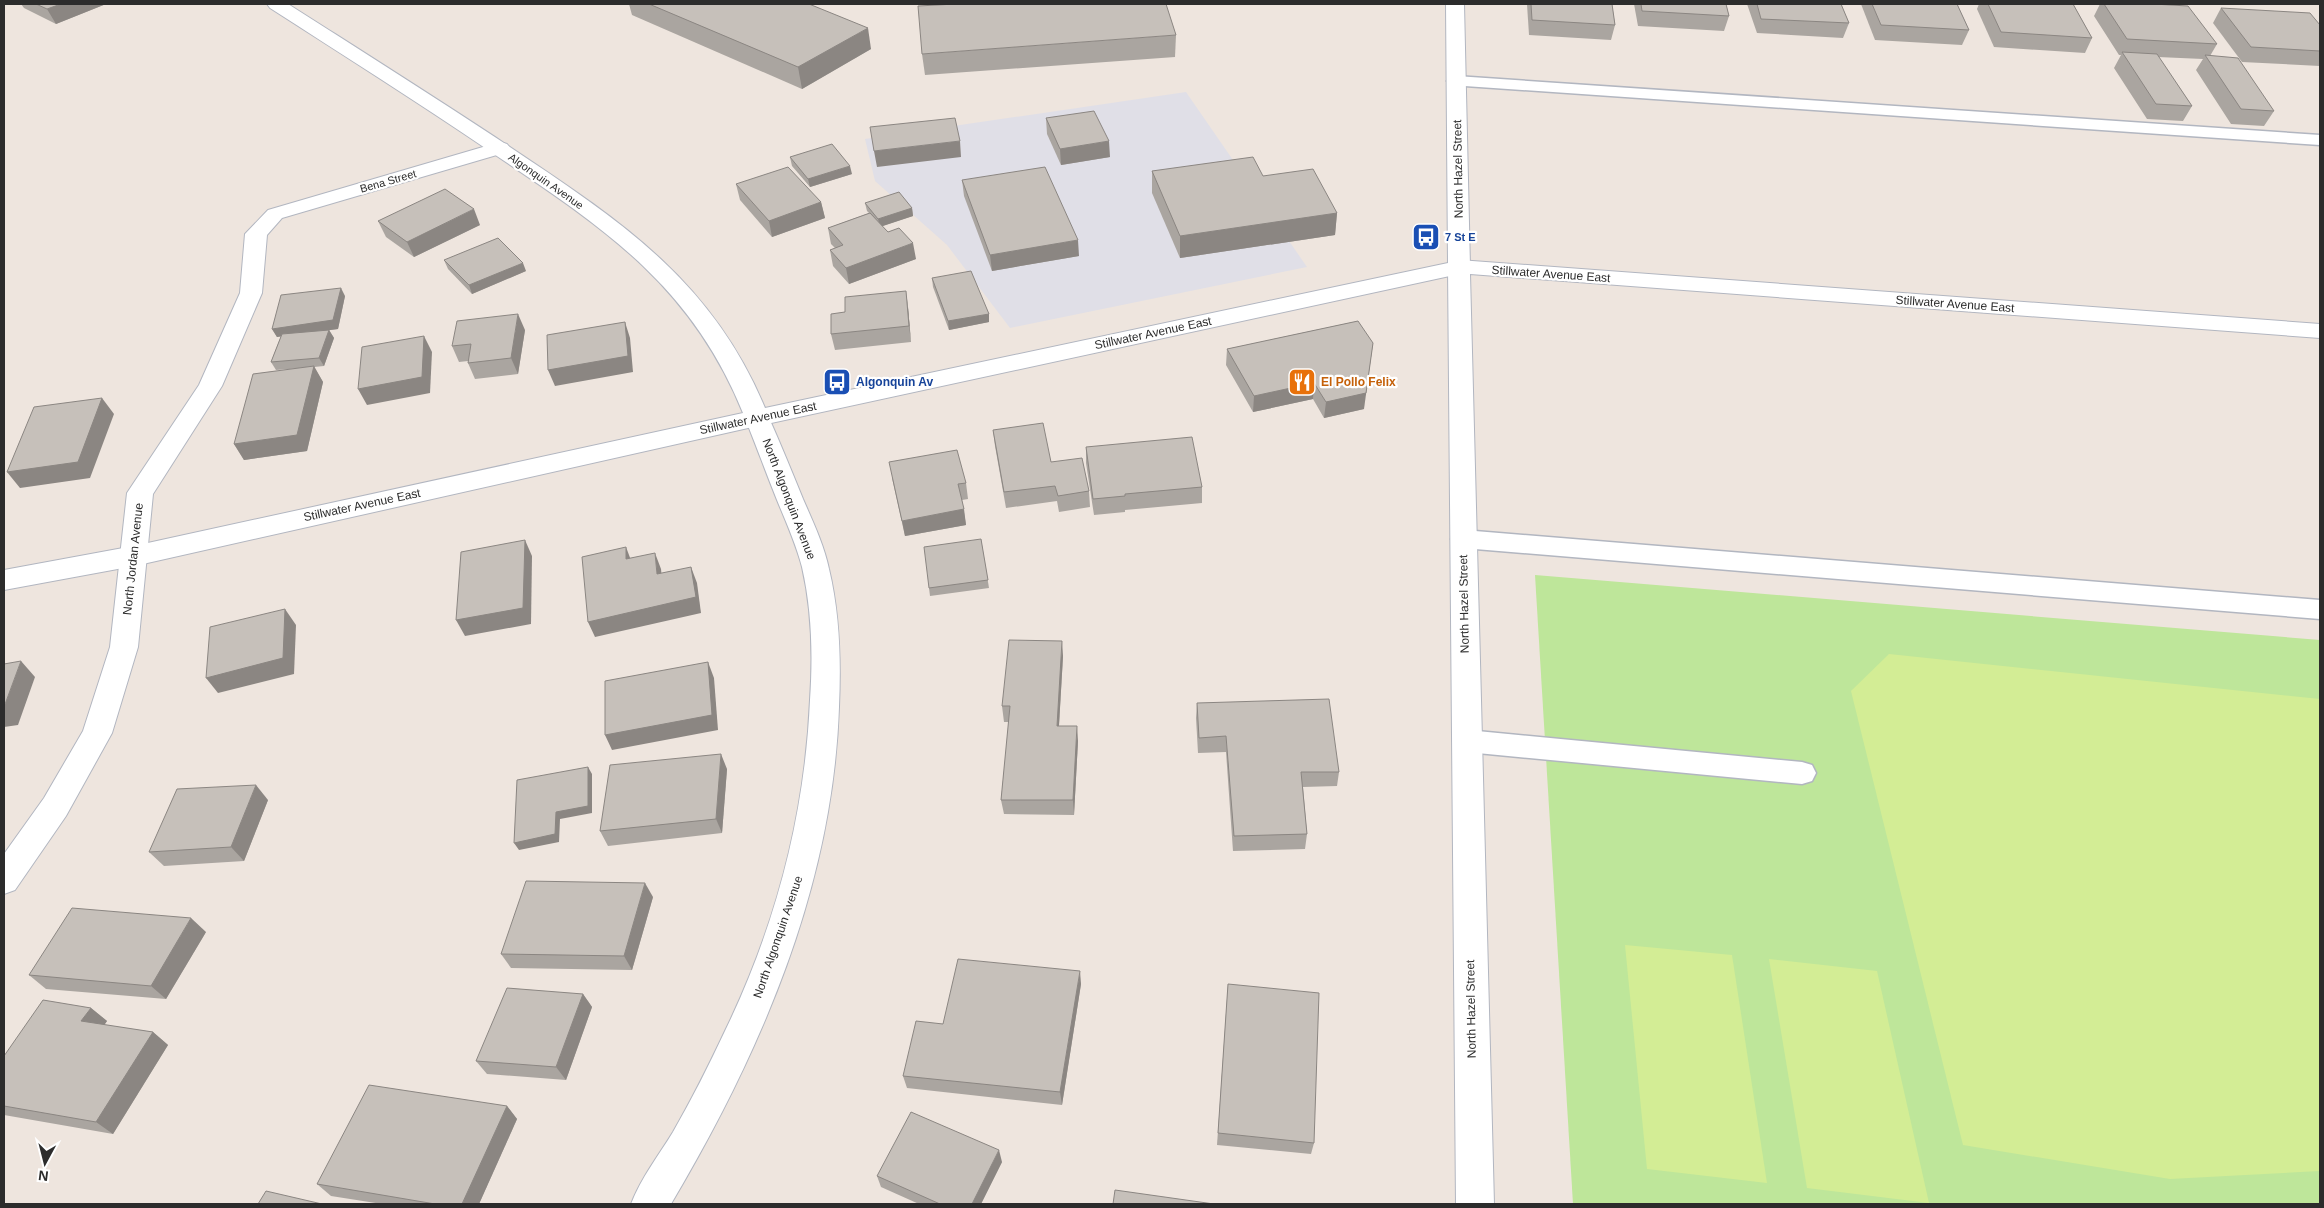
<svg xmlns="http://www.w3.org/2000/svg" width="2324" height="1208" viewBox="0 0 2324 1208" font-family="Helvetica,sans-serif">
  <rect width="100%" height="100%" fill="#eee5de"/>
  <!-- industrial -->
  <polygon fill="#e0dfe7" points="1186,92 1307,267 1010,328 947,245 875,181 865,139"/>
  <!-- green -->
  <polygon fill="#bee69a" points="1535,575 2320,640 2320,1204 1573,1204"/>
  <!-- pitch -->
  <g fill="#d3ed95">
    <polygon points="1889,654 2320,699 2320,1171 2170,1179 1963,1145 1851,691"/>
    <polygon points="1625,945 1732,955 1767,1183 1647,1169"/>
    <polygon points="1769,959 1877,971 1929,1203 1807,1188"/>
  </g>
  <g fill="none" stroke-linecap="round" stroke-linejoin="round">
    <!-- lane casing -->
    <g stroke="#b2b6c0" stroke-width="3">
      <g id="lane">
        <polygon points="1456,76 2320,135 2320,145 1450,85 1447,81 1450,77"/>
        <polygon points="1463,530 2320,600 2320,619 1463,548 1455,545 1451,539 1455,533"/>
        <polygon points="1467,730 1802,762 1812,765 1816,773 1812,781 1802,784 1467,752 1457,749 1453,741 1457,733"/>
      </g>
    </g>
    <!-- street casing -->
    <g stroke="#b2b6c0" stroke-width="2">
      <g id="street">
        <polygon points="500,142 507,144 510,148 507,152 282,218 267,235 262,293 222,386 153,494 138,647 112,733 66,816 15,890 4,894 4,854 44,798 83,731 110,647 127,493 199,385 240,293 245,234 268,210"/>
        <polygon points="1459,260 2320,324 2320,338 1470,274 1494,1204 1456,1204 1448,267 1451,262"/>
        <path d="M757,410L766,412L769,418C781,445 792,472 803,499C813,522 824,545 829,569C840,615 841,661 839,707C833,886 761,1052 671,1204H631C641,1178 659,1155 673,1132C692,1099 709,1065 725,1031C775,928 805,815 810,700C813,656 812,610 802,567C796,544 786,522 777,500C766,473 756,445 745,418L748,412Z"/>
      </g>
    </g>
    <!-- secondary casing -->
    <g stroke="#b2b6c0" stroke-width="2">
      <path id="secondary" d="M267,4H288C360,50 433,96 504,143C616,218 711,278 765,408L1448,263L1446,4H1464L1470,267L1467,272L1459,274L757,426L134,566L4,590V570L134,546L743,413C690,282 599,225 488,150C416,101 343,55 270,8Z"/>
    </g>
    <!-- lane -->
    <use href="#lane" fill="#fff" fill-rule="evenodd"/>
    <!-- street -->
    <use href="#street" fill="#fff" fill-rule="evenodd"/>
    <!-- secondary -->
    <use href="#secondary" fill="#fff" fill-rule="evenodd"/>
  </g>
  <!-- wall -->
  <g fill="#aaa5a0">
    <polygon points="21,4 106,4 56,24 24,8"/>
    <polygon points="629,4 809,4 871,49 802,89 632,15"/>
    <polygon points="1527,4 1612,4 1615,25 1611,40 1529,35"/>
    <polygon points="1634,4 1726,4 1729,16 1724,31 1638,26"/>
    <polygon points="1747,4 1841,4 1849,23 1843,38 1757,33"/>
    <polygon points="1861,4 1957,4 1969,30 1962,45 1875,40"/>
    <polygon points="1979,4 2073,4 2092,38 2085,53 1994,47 1977,9"/>
    <polygon points="2100,4 2153,4 2217,44 2210,56 2274,111 2264,126 2231,124 2196,70 2203,59 2158,57 2192,106 2183,121 2147,119 2114,68 2121,55 2119,55 2094,16"/>
    <polygon points="2221,8 2320,25 2320,66 2242,62 2213,23"/>
    <polygon points="1176,35 1175,57 925,75 922,54"/>
    <polygon points="1046,118 1110,157 1061,165 1047,134"/>
    <polygon points="790,157 852,174 810,187 792,166"/>
    <polygon points="1152,171 1263,176 1337,213 1335,235 1180,258 1152,193"/>
    <polygon points="962,180 1079,256 992,271 964,196"/>
    <polygon points="736,184 821,202 825,218 772,237 740,200"/>
    <polygon points="865,203 912,208 913,216 882,226 916,259 849,284 833,266 830,250 835,248 831,244 828,228 869,213 867,211"/>
    <polygon points="378,221 480,225 414,257 386,237"/>
    <polygon points="444,260 526,271 472,294 448,269"/>
    <polygon points="932,278 989,314 989,322 949,330 933,287"/>
    <polygon points="345,296 338,329 329,330 334,338 324,366 314,367 323,382 307,451 244,460 234,444 303,368 276,370 271,362 281,336 277,337 272,329"/>
    <polygon points="908,307 911,342 835,350 831,334 845,312"/>
    <polygon points="1358,321 1364,409 1324,418 1313,399 1253,412 1226,365 1227,349"/>
    <polygon points="525,330 518,374 475,379 468,363 468,361 459,362 452,346"/>
    <polygon points="993,430 1051,462 1089,491 1090,507 1059,512 1057,501 1006,508 995,446"/>
    <polygon points="1086,447 1202,487 1202,503 1125,510 1125,512 1094,515 1086,463"/>
    <polygon points="892,478 966,483 968,499 962,500 966,525 905,536"/>
    <polygon points="981,539 989,588 930,596 929,588"/>
    <polygon points="1063,656 1059,726 1078,741 1074,815 1004,814 1001,800 1009,722 1004,722 1002,706"/>
    <polygon points="1197,703 1339,772 1337,786 1303,787 1307,834 1305,849 1233,851 1226,752 1198,753 1196,718"/>
    <polygon points="727,769 722,833 608,846 600,831"/>
    <polygon points="268,800 244,861 164,866 149,852"/>
    <polygon points="653,897 632,970 511,968 501,954"/>
    <polygon points="206,932 166,999 46,989 29,975"/>
    <polygon points="1081,984 1062,1105 907,1088 903,1076 943,1024"/>
    <polygon points="1228,984 1314,1143 1311,1154 1217,1145"/>
    <polygon points="583,994 592,1007 566,1080 487,1074 476,1061"/>
    <polygon points="91,1008 107,1021 104,1025 153,1032 168,1045 113,1134 4,1115 4,1056"/>
    <polygon points="507,1106 517,1119 479,1204 382,1204 331,1196 317,1184"/>
    <polygon points="1002,1162 981,1204 919,1204 881,1187 877,1176"/>
  </g>
  <!-- shaded-wall -->
  <g fill="#8b8682">
    <polygon points="61,4 106,4 56,24 47,9"/>
    <polygon points="868,28 871,49 802,89 798,67"/>
    <polygon points="960,141 961,157 877,167 874,151"/>
    <polygon points="1109,141 1110,157 1061,165 1060,149"/>
    <polygon points="850,166 852,174 810,187 808,179"/>
    <polygon points="821,202 825,218 772,237 769,221"/>
    <polygon points="912,208 913,216 880,227 878,219"/>
    <polygon points="474,209 480,225 414,257 407,242"/>
    <polygon points="1337,213 1335,235 1180,258 1180,236"/>
    <polygon points="1078,240 1079,256 992,271 990,255"/>
    <polygon points="913,243 916,259 849,284 846,268"/>
    <polygon points="523,263 526,271 472,294 469,285"/>
    <polygon points="341,288 345,296 338,329 277,337 272,329"/>
    <polygon points="906,291 908,307 911,342 909,326"/>
    <polygon points="518,314 525,330 518,374 511,358"/>
    <polygon points="989,314 989,322 949,330 948,321"/>
    <polygon points="625,322 630,338 633,372 555,386 548,370"/>
    <polygon points="329,330 334,338 324,366 319,358"/>
    <polygon points="424,336 432,352 430,393 367,405 358,389"/>
    <polygon points="1373,343 1364,409 1324,418 1326,402"/>
    <polygon points="314,366 323,382 307,451 244,460 234,444"/>
    <polygon points="1314,383 1313,399 1253,412 1254,396"/>
    <polygon points="102,398 114,414 90,478 20,488 7,472"/>
    <polygon points="964,509 966,525 905,536 902,521"/>
    <polygon points="525,540 532,556 531,624 465,636 456,620"/>
    <polygon points="626,547 632,563 626,559"/>
    <polygon points="655,553 661,569 663,590 657,574"/>
    <polygon points="691,567 697,583 701,613 595,637 588,622"/>
    <polygon points="285,609 296,625 294,674 218,693 206,678"/>
    <polygon points="1062,641 1063,656 1058,741 1057,726"/>
    <polygon points="21,661 35,677 18,725 4,727 4,707"/>
    <polygon points="708,662 714,678 718,730 612,750 605,735"/>
    <polygon points="1077,726 1078,741 1074,815 1073,800"/>
    <polygon points="721,754 727,769 722,833 716,819"/>
    <polygon points="588,767 592,774 592,813 560,819 559,842 519,850 514,843 556,812"/>
    <polygon points="256,785 268,800 244,861 231,847"/>
    <polygon points="645,883 653,897 632,970 624,956"/>
    <polygon points="191,918 206,932 166,999 151,986"/>
    <polygon points="1080,971 1081,984 1062,1105 1060,1092"/>
    <polygon points="583,994 592,1007 566,1080 556,1067"/>
    <polygon points="91,1008 107,1021 98,1034 81,1021"/>
    <polygon points="153,1032 168,1045 113,1134 96,1122"/>
    <polygon points="507,1106 517,1119 479,1204 462,1204"/>
    <polygon points="999,1150 1002,1162 981,1204 972,1204"/>
  </g>
  <!-- building -->
  <g fill="#c6c0ba" stroke="#8b8682">
    <polygon points="36,4 61,4 47,9"/>
    <polygon points="649,4 809,4 868,28 798,67"/>
    <polygon points="956,4 1166,4 1176,35 922,54 918,6"/>
    <polygon points="1531,4 1612,4 1615,25 1532,20"/>
    <polygon points="1641,4 1726,4 1729,16 1642,11"/>
    <polygon points="1757,4 1841,4 1849,23 1761,19"/>
    <polygon points="1872,4 1957,4 1969,30 1881,25"/>
    <polygon points="1988,4 2073,4 2092,38 2001,32"/>
    <polygon points="2104,4 2153,4 2188,6 2217,44 2127,39"/>
    <polygon points="2221,8 2310,13 2320,25 2320,51 2251,47"/>
    <polygon points="2122,52 2157,54 2192,106 2156,104"/>
    <polygon points="2205,55 2238,58 2274,111 2241,109"/>
    <polygon points="1094,111 1109,141 1060,149 1046,118"/>
    <polygon points="955,118 960,141 874,151 870,127"/>
    <polygon points="832,144 850,166 808,179 790,157"/>
    <polygon points="1253,157 1263,176 1313,169 1337,213 1180,236 1152,171"/>
    <polygon points="788,167 821,202 769,221 736,184"/>
    <polygon points="1045,167 1078,240 990,255 962,180"/>
    <polygon points="445,189 474,209 407,242 378,221"/>
    <polygon points="899,192 912,208 878,219 865,203"/>
    <polygon points="870,213 888,232 899,228 913,243 846,268 830,250 843,245 828,228"/>
    <polygon points="498,238 523,263 469,285 444,260"/>
    <polygon points="971,271 989,314 948,321 932,278"/>
    <polygon points="341,288 333,320 272,329 281,295"/>
    <polygon points="906,291 909,326 831,334 831,314 845,312 845,297"/>
    <polygon points="518,314 511,358 468,363 471,344 452,346 457,321"/>
    <polygon points="1358,321 1373,343 1366,393 1326,402 1314,383 1254,396 1227,349"/>
    <polygon points="625,322 628,356 548,370 547,335"/>
    <polygon points="329,330 319,358 271,362 282,334"/>
    <polygon points="424,336 422,377 358,389 362,347"/>
    <polygon points="314,366 297,435 234,444 253,374"/>
    <polygon points="102,398 78,462 7,472 34,407"/>
    <polygon points="1043,423 1051,462 1082,458 1089,491 1058,496 1055,486 1004,492 993,430"/>
    <polygon points="1192,437 1202,487 1125,494 1125,496 1093,499 1086,447"/>
    <polygon points="957,450 966,483 958,484 964,509 902,521 889,462"/>
    <polygon points="981,539 988,580 929,588 924,547"/>
    <polygon points="525,540 523,608 456,620 461,552"/>
    <polygon points="626,547 626,559 655,553 657,574 691,567 696,597 588,622 582,557"/>
    <polygon points="285,609 283,658 206,678 210,627"/>
    <polygon points="1009,640 1062,641 1057,726 1077,726 1073,800 1001,800 1010,706 1002,706"/>
    <polygon points="21,661 4,707 4,664"/>
    <polygon points="708,662 712,715 605,735 605,681"/>
    <polygon points="1329,699 1339,772 1301,772 1307,834 1234,836 1226,736 1199,738 1197,703"/>
    <polygon points="721,754 716,819 600,831 610,765"/>
    <polygon points="588,767 588,806 556,812 555,834 514,843 517,780"/>
    <polygon points="256,785 231,847 149,852 177,789"/>
    <polygon points="526,881 645,883 624,956 501,954"/>
    <polygon points="72,908 191,918 151,986 29,975"/>
    <polygon points="958,959 1080,971 1060,1092 903,1076 916,1021 943,1024"/>
    <polygon points="1228,984 1319,993 1314,1143 1218,1133"/>
    <polygon points="507,988 583,994 556,1067 476,1061"/>
    <polygon points="43,1000 91,1008 81,1021 153,1032 96,1122 4,1106 4,1056"/>
    <polygon points="369,1085 507,1106 462,1204 435,1204 317,1184"/>
    <polygon points="911,1112 999,1150 972,1204 940,1204 877,1176"/>
    <polygon points="1115,1190 1214,1204 1113,1204"/>
    <polygon points="266,1191 322,1204 258,1204"/>
  </g>
  <!-- icons -->
  <defs>
    <g id="bus-square" transform="scale(1.4375)"><rect x="-9" y="-9" width="18" height="18" rx="4" fill="#1a4fb4" stroke="#fff"/><path d="M-5-6H5V4H4V6H2V4H-2V6H-4V4H-5ZM-3.5-4V0h7V-4ZM-3.5 1.2v1.5H-2V1.2ZM2 1.2v1.5H3.5V1.2Z" fill="#fff"/></g>
    <g id="restaurant-square" transform="scale(1.4375)"><rect x="-9" y="-9" width="18" height="18" rx="4" fill="#e8710a" stroke="#fff"/><path d="M-5-6h1v4h1v-4h1v4h1v-4h1v5L-1.5 .5V6h-2V.5L-5-1ZM5-6V6H3V1.5H1.5Q1.5-4 5-6Z" fill="#fff"/></g>
  </defs>
  <g fill-rule="evenodd">
    <use href="#bus-square" x="1426" y="237"/>
    <use href="#bus-square" x="837" y="382"/>
    <use href="#restaurant-square" x="1302" y="382"/>
  </g>
  <g text-anchor="middle" dominant-baseline="central" stroke-width="4.5" stroke-linejoin="round" paint-order="stroke">
    <!-- far-street labels -->
    <g font-size="11" fill="#2c2c2c" stroke="#fff">
      <text transform="translate(388 181) rotate(-16)">Bena Street</text>
      <text transform="translate(546 181) rotate(35)">Algonquin Avenue</text>
    </g>
    <!-- far-transit labels -->
    <g font-size="11" font-weight="bold" fill="#164399" stroke="#fff" text-anchor="start">
      <text x="1445" y="237">7 St E</text>
    </g>
    <!-- street labels -->
    <g font-size="12" fill="#2c2c2c" stroke="#fff">
      <text transform="translate(1458 169) rotate(-91)">North Hazel Street</text>
      <text transform="translate(1551 274) rotate(4)">Stillwater Avenue East</text>
      <text transform="translate(1955 304) rotate(4)">Stillwater Avenue East</text>
      <text transform="translate(1153 333) rotate(-12)">Stillwater Avenue East</text>
      <text transform="translate(758 418) rotate(-12)">Stillwater Avenue East</text>
      <text transform="translate(789 499) rotate(69)">North Algonquin Avenue</text>
      <text transform="translate(362 505) rotate(-12)">Stillwater Avenue East</text>
      <text transform="translate(133 559) rotate(-84)">North Jordan Avenue</text>
      <text transform="translate(1464 604) rotate(-91)">North Hazel Street</text>
      <text transform="translate(778 937) rotate(-71)">North Algonquin Avenue</text>
      <text transform="translate(1471 1009) rotate(-91)">North Hazel Street</text>
    </g>
    <!-- transit labels -->
    <g font-size="12" font-weight="bold" fill="#164399" stroke="#fff" text-anchor="start">
      <text x="856" y="382">Algonquin Av</text>
    </g>
    <!-- food labels -->
    <g font-size="12" font-weight="bold" fill="#c56008" stroke="#fff" text-anchor="start">
      <text x="1321" y="382">El Pollo Felix</text>
    </g>
  </g>
  <!-- border -->
  <rect width="2324" height="1208" fill="none" stroke="#2c2c2c" stroke-width="10"/>
  <!-- north arrow -->
  <g transform="translate(45 1163) rotate(187)" stroke="#ffffff" stroke-width="4" paint-order="stroke">
  <path d="M0-4L9 19L0 12L-9 19Z" fill="#2c2c2c"/>
  <text y="-8" font-size="14" font-weight="bold" text-anchor="middle" fill="#2c2c2c">N</text>
  </g>
</svg>
